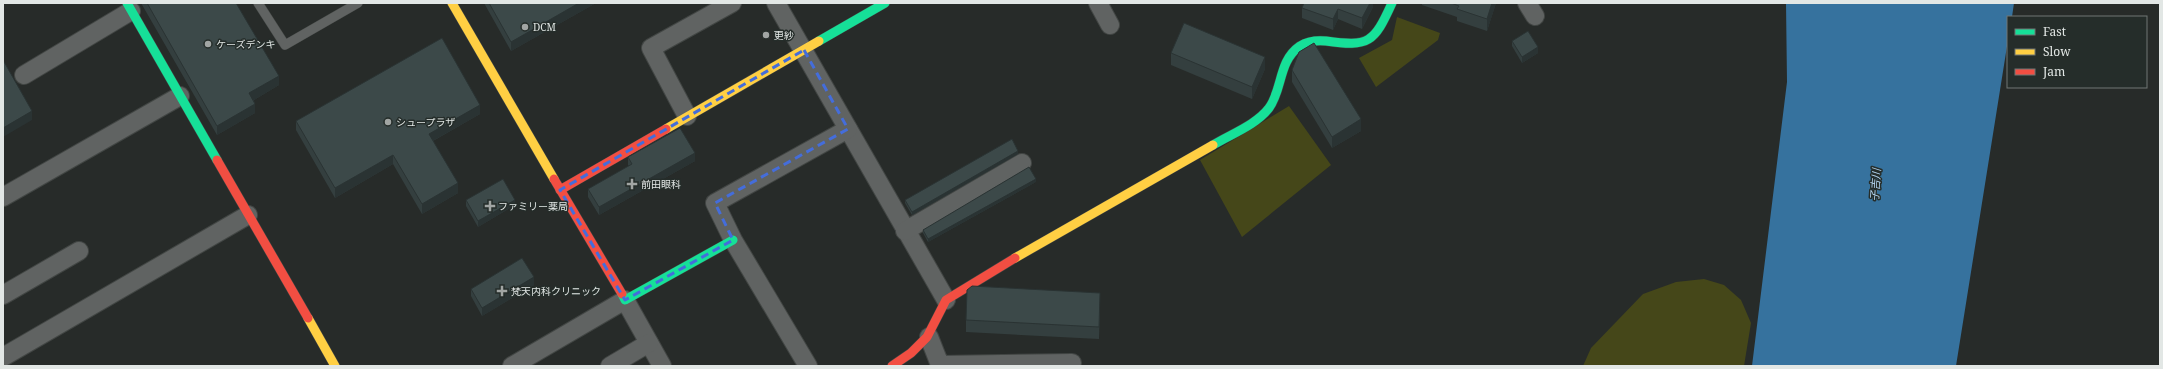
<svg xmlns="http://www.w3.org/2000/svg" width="2163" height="369" viewBox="0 0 2163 369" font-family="'Noto Serif','Noto Sans JP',serif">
  <rect width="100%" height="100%" fill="#272b29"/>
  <!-- green -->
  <g fill="#454719">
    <polygon points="1397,17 1440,33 1438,40 1376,87 1359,58 1392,40"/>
    <polygon points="1289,106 1331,165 1242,237 1200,160"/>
    <polygon points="1704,279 1724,285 1741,300 1751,323 1744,366 1583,366 1591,348 1643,294 1676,282"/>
  </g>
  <!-- water -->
  <polygon fill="#36729e" points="1786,3 2014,3 2012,17 2008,17 2008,40 1956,366 1752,366 1787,82"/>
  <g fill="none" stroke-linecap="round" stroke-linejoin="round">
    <!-- lane casing -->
    <g stroke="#424644" stroke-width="10">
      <polyline id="lane" points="258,3 285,45 358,3"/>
    </g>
    <!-- street casing -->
    <g stroke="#424644" stroke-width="20">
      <g id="street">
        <polyline points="776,3 946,300"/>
        <polyline points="1098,3 1110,25"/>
        <polyline points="1527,3 1535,16"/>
        <polyline points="24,75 131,11"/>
        <polyline points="687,116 651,48 732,3"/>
        <polyline points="3,197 180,96"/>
        <polyline points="905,231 1022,163"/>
        <polyline points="3,295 79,251"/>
        <polyline points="929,337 940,365 1072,363"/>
        <polyline points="3,357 248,215"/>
        <polyline points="512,366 625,300 662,366"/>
        <polyline points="610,366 649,343"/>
        <polyline points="808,366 733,240 715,203 848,129"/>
      </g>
    </g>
    <!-- fast casing -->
    <g stroke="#424644" stroke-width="10">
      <g id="fast">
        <polyline points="127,3 217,160"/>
        <polyline points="819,41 885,3"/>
        <path d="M1213,145C1231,134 1256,125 1269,108C1283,89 1278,61 1300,46C1308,41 1316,40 1326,41C1369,47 1374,43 1392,3"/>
        <polyline points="622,294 625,300 733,240"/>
      </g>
    </g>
    <!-- slow casing -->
    <g stroke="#424644" stroke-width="10">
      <g id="slow">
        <polyline points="452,3 554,179"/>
        <polyline points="666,129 819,41"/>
        <polyline points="1015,258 1213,145"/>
        <polyline points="308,318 335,366"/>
      </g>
    </g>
    <!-- jam casing -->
    <g stroke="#424644" stroke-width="10">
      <g id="jam">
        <polyline points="217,160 308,318"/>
        <polyline points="554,179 622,294"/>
        <polyline points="560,190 666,129"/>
        <polyline points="892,366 911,353 927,337 946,300 1015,258"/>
      </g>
    </g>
    <!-- lane -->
    <use href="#lane" stroke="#606362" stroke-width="9"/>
    <!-- street -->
    <use href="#street" stroke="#606362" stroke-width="18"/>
    <!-- fast -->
    <use href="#fast" stroke="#16e098" stroke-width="9"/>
    <!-- slow -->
    <use href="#slow" stroke="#ffcf43" stroke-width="9"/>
    <!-- jam -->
    <use href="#jam" stroke="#f24e42" stroke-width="9"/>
  </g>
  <!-- wall -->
  <g fill="#343f3f">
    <polygon points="141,3 236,3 279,85 254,100 255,113 217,135"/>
    <polygon points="484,3 596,3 511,51"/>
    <polygon points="1373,3 1373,7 1362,29 1338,19 1333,30 1302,18 1302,8"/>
    <polygon points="1422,3 1496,3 1487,31 1457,21 1457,17 1422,5"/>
    <polygon points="1512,41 1538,53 1522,63 1512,46"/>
    <polygon points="1171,53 1265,69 1252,99 1171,65"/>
    <polygon points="1292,70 1361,131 1332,148 1292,82"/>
    <polygon points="480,114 433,141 458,193 422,214 393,164 335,198 296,130 296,121"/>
    <polygon points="1018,154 912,215 905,203 905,200"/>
    <polygon points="628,157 695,161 599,215 588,197 588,189 629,166 628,165"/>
    <polygon points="1036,182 928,242 923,233 923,230"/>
    <polygon points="466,200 515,205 478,227 466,206"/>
    <polygon points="534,285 482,316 471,296 471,289"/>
    <polygon points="1100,305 1099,339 966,332 966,320"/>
  </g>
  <!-- shaded-wall -->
  <g fill="#2a3333">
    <polygon points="579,3 596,3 511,51 511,42"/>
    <polygon points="1370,3 1373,3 1373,7 1362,29 1362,18"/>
    <polygon points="1492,3 1496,3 1487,31 1487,19"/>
    <polygon points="1338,9 1338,19 1333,30 1333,19"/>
    <polygon points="1538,47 1538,53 1522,63 1522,57"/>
    <polygon points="1265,57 1265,69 1252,99 1252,87"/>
    <polygon points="279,76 279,85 249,103 249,93"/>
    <polygon points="255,104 255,113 217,135 217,126"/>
    <polygon points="480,105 480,114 429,143 429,134"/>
    <polygon points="32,111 32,120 3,137 3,128"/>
    <polygon points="1361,119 1361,131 1332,148 1332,137"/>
    <polygon points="1018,151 1018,154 912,215 912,212"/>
    <polygon points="695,153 695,161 599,215 599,207"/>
    <polygon points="393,155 393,164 335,198 335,188"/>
    <polygon points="1036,179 1036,182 928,242 928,239"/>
    <polygon points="458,183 458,193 422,214 422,204"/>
    <polygon points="515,200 515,205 478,227 478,221"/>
    <polygon points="534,277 534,285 482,316 482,308"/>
    <polygon points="1100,293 1100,305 1099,339 1099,327"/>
  </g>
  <!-- building -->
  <g fill="#3c4949" stroke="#2a3333">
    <polygon points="147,3 236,3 279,76 249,93 255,104 217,126"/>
    <polygon points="489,3 579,3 511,42"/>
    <polygon points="1304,3 1370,3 1362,18 1338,9 1333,19 1302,8"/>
    <polygon points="1451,3 1492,3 1487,19 1457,9 1459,6"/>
    <polygon points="1184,23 1265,57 1252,87 1171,53"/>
    <polygon points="1528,31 1538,47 1522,57 1512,41"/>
    <polygon points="442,38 480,105 429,134 458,183 422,204 393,155 335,188 296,121"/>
    <polygon points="1314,43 1361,119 1332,137 1292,70 1299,52"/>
    <polygon points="3,60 32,111 3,128"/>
    <polygon points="680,128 695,153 599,207 588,189 632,164 628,157"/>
    <polygon points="1012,139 1018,151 912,212 905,200"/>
    <polygon points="1029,167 1036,179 928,239 923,230"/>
    <polygon points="503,179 515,200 478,221 466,200"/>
    <polygon points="522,258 534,277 482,308 471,289"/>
    <polygon points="972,286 1100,293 1099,327 966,320 967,290"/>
  </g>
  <!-- marked area -->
  <path fill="none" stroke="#446ddb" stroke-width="3" stroke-dasharray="8 5" stroke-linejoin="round" d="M804,50L848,129L715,203L733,240L625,300L560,190Z"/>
  <!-- markers -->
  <g fill="#a1a5a3" stroke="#252d2a" stroke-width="1.5">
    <circle cx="525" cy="27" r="4"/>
    <circle cx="766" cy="35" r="4"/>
    <circle cx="208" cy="44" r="4"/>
    <circle cx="388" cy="122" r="4"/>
    <path d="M630 178h4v4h4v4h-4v4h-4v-4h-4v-4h4z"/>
    <path d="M488 200h4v4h4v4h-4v4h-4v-4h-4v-4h4z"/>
    <path d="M500 285h4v4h4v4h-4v4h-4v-4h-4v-4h4z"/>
  </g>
  <g text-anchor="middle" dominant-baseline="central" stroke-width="3" stroke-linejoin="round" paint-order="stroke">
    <!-- poi labels -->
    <g font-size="10" fill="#e2e7e5" stroke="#252d2a" text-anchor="start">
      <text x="533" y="27">DCM</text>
      <text x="774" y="35">更紗</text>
      <text x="216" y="44">ケーズデンキ</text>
      <text x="396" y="122">シュープラザ</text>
      <text x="641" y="184">前田眼科</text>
      <text x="498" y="206">ファミリー薬局</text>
      <text x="511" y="291">梵天内科クリニック</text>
    </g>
    <!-- water labels -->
    <g font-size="11" font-style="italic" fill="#b3d5f1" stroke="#252d2a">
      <text transform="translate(1875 185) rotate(-86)">子吉川</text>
    </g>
  </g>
  <!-- border -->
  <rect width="2163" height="369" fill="none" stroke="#e2e7e5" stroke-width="8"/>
  <!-- legend -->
  <rect x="2007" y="16" width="140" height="72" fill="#252d2a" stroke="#717775"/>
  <rect x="2015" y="29" width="20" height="6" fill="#16e098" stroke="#717775"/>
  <text x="2043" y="36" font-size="12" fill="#e2e7e5">Fast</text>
  <rect x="2015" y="49" width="20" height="6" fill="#ffcf43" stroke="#717775"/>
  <text x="2043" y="56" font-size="12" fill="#e2e7e5">Slow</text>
  <rect x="2015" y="69" width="20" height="6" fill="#f24e42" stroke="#717775"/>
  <text x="2043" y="76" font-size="12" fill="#e2e7e5">Jam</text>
</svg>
